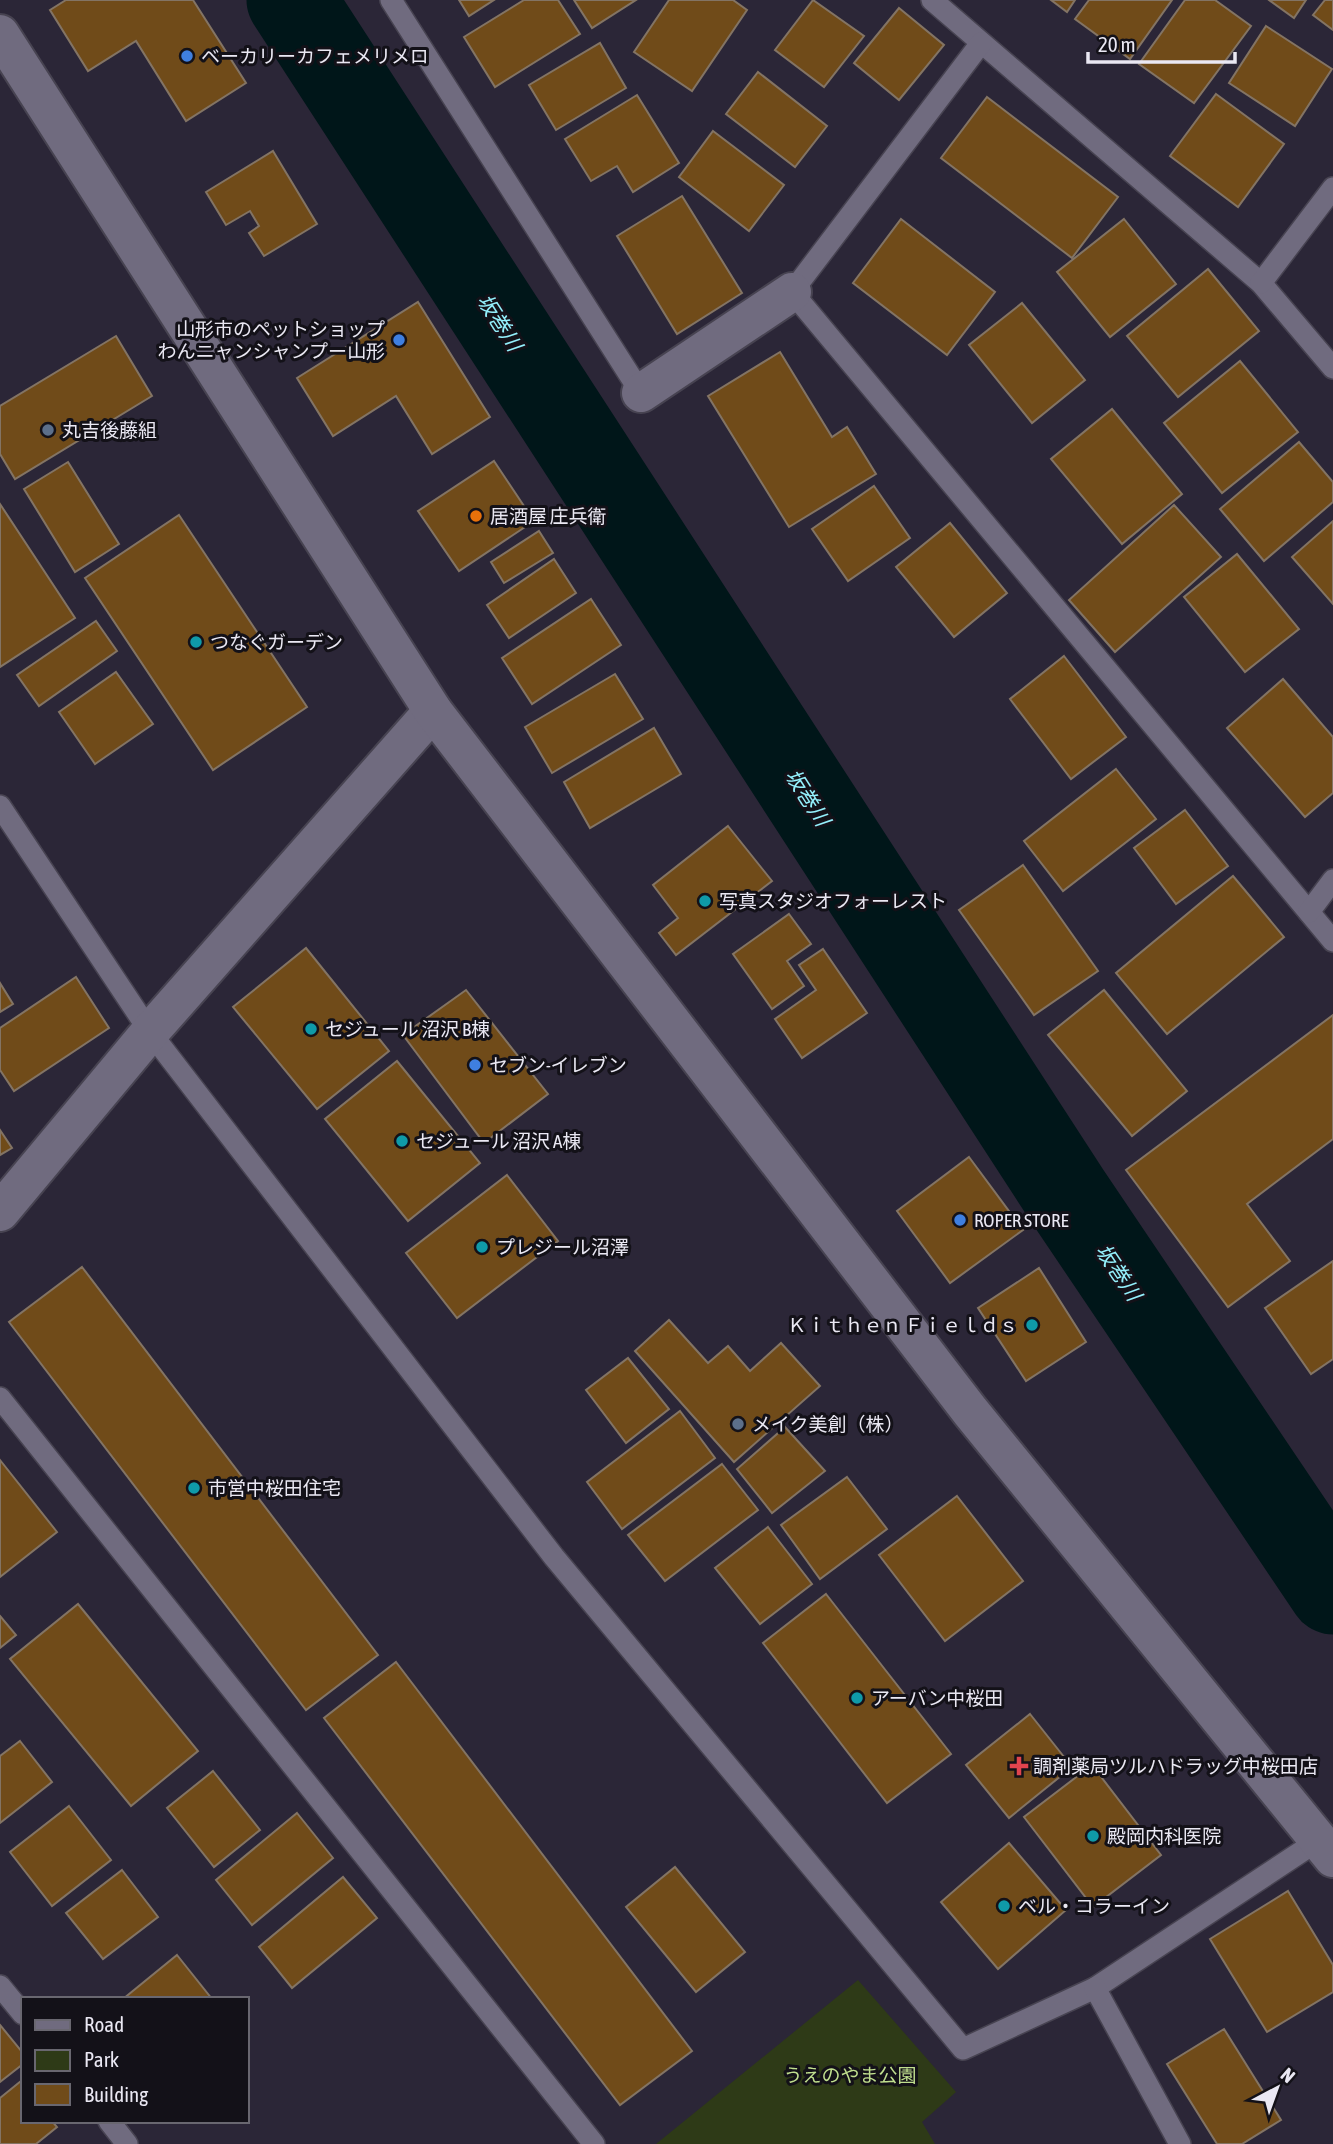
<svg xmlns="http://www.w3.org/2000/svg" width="1333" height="2144" viewBox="0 0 1333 2144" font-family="'Asap Condensed','Noto Sans JP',sans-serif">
  <rect width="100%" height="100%" fill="#2b2637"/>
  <!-- green -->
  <polygon fill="#2e3a17" points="858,1980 956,2092 922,2122 935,2144 656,2144"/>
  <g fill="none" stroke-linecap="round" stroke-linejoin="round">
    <!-- river -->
    <polyline stroke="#001619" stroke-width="89" points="291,0 1066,1194 1333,1590"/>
  </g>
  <!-- building -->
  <g fill="#704b19" stroke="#837464" stroke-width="2">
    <polygon points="66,0 193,0 246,83 186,121 136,41 88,71 50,10"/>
    <polygon points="459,0 494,0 469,16"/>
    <polygon points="524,0 558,0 580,34 495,87 464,37"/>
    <polygon points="574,0 636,0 592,28"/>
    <polygon points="669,0 733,0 747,10 692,91 634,52"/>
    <polygon points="813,0 864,36 824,87 775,50"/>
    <polygon points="1051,0 1075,0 1067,12"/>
    <polygon points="1089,0 1172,0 1130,59 1075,19"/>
    <polygon points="1185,0 1215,0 1251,26 1194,103 1139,64"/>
    <polygon points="1269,0 1306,0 1294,18"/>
    <polygon points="1325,0 1333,0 1333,30 1313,15"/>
    <polygon points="899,8 944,45 899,100 854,63"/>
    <polygon points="1266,26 1332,69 1295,126 1229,83"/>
    <polygon points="600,43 626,88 556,130 529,85"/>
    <polygon points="758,72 827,126 795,167 726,114"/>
    <polygon points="1216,94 1284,144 1238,207 1170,156"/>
    <polygon points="637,95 679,163 633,192 617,166 591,181 565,139"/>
    <polygon points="987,97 1118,197 1072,258 941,158"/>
    <polygon points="713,131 784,185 749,231 679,177"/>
    <polygon points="273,151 317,224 264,256 249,233 259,226 250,211 226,225 206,192"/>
    <polygon points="682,196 742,293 677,334 617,236"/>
    <polygon points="901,219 995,292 947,355 853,283"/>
    <polygon points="1124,219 1176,284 1110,337 1057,272"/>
    <polygon points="1208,269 1259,331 1178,397 1127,336"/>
    <polygon points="418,302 490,417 432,454 396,396 333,436 297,378"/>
    <polygon points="1022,303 1085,380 1032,423 969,345"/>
    <polygon points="116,336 152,396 15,479 0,454 0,406"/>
    <polygon points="780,352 832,437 847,427 876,474 789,527 708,396"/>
    <polygon points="1240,361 1298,432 1222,493 1164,423"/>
    <polygon points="1112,409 1182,494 1122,544 1051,459"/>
    <polygon points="1299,442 1333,482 1333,502 1264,561 1220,509"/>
    <polygon points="494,461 534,521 459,571 418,511"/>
    <polygon points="68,462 119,544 75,572 24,489"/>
    <polygon points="874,486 910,538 848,581 812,529"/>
    <polygon points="0,504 75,618 0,667"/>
    <polygon points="1174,505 1221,557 1115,652 1069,600"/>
    <polygon points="179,515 307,707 213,770 85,578"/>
    <polygon points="1333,521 1333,604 1292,557"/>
    <polygon points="950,523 1007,593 954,637 896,567"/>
    <polygon points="539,531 553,553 504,583 491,562"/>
    <polygon points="1237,554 1299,629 1245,672 1184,597"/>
    <polygon points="554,559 576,593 509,638 487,605"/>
    <polygon points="591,599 621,645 532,704 502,658"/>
    <polygon points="96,621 117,651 39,706 17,675"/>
    <polygon points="1064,656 1126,737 1071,779 1010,699"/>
    <polygon points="116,672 153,724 95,764 59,712"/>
    <polygon points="615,674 643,719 552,773 525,727"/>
    <polygon points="1283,679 1333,737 1333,793 1305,817 1227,728"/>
    <polygon points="654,728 681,774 590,828 564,782"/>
    <polygon points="1116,769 1156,819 1063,891 1024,841"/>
    <polygon points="1185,810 1228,866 1176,904 1134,848"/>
    <polygon points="728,826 772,881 676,955 659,933 678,918 653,885"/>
    <polygon points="1023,865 1098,971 1034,1015 959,910"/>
    <polygon points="1233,876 1284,937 1167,1034 1116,973"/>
    <polygon points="789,914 811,944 787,961 804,986 772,1009 733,954"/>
    <polygon points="306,948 389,1051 317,1109 233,1007"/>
    <polygon points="823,949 867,1013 802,1058 775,1019 816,990 799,965"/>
    <polygon points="76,977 109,1028 14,1091 0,1070 0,1028"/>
    <polygon points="0,983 13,1004 0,1012"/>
    <polygon points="466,990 548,1094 484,1143 403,1035"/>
    <polygon points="1104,990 1187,1091 1132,1136 1048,1035"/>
    <polygon points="1333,1015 1333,1139 1247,1204 1290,1261 1228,1307 1126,1170"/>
    <polygon points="397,1061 480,1163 408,1221 325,1119"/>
    <polygon points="0,1130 12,1148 0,1155"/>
    <polygon points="969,1157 1023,1230 950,1283 897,1211"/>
    <polygon points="507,1175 558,1241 457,1318 406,1253"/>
    <polygon points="1333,1261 1333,1359 1311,1374 1265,1308"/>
    <polygon points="82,1267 378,1655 306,1710 9,1322"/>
    <polygon points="1039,1268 1086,1342 1026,1381 978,1308"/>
    <polygon points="669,1320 708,1363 728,1346 750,1371 781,1343 820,1386 734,1462 635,1351"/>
    <polygon points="628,1358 669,1409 626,1443 586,1390"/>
    <polygon points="680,1411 715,1458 622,1529 587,1482"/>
    <polygon points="785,1427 825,1471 772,1513 737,1469"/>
    <polygon points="0,1460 57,1532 0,1577"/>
    <polygon points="722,1464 758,1510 665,1581 628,1535"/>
    <polygon points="847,1477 887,1529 820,1579 781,1525"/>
    <polygon points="957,1496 1023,1581 945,1641 879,1555"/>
    <polygon points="768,1527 812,1584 760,1624 715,1568"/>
    <polygon points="826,1594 951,1754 887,1803 763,1643"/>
    <polygon points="78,1604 198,1751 131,1806 10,1659"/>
    <polygon points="0,1616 16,1635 0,1648"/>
    <polygon points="396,1662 692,2051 620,2105 324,1718"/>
    <polygon points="1030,1714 1072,1767 1009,1818 966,1765"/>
    <polygon points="20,1741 52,1782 0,1823 0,1756"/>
    <polygon points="1092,1765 1161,1855 1093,1907 1024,1817"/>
    <polygon points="213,1771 260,1830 214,1867 167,1808"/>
    <polygon points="69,1806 111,1860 52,1906 10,1852"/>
    <polygon points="297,1813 333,1858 252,1925 216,1880"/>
    <polygon points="1009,1843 1066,1910 998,1969 941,1902"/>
    <polygon points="675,1867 745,1952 696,1992 626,1907"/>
    <polygon points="122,1870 158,1917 103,1959 66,1913"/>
    <polygon points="343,1877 377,1918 292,1988 259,1947"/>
    <polygon points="1288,1891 1333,1965 1333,1992 1267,2032 1210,1939"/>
    <polygon points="177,1955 212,1999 123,1999"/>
    <polygon points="0,2025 23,2053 23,2064 0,2082"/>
    <polygon points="1224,2029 1281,2120 1242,2144 1217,2144 1167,2064"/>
    <polygon points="21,2081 23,2121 52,2121 57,2127 36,2144 0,2144 0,2098"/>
  </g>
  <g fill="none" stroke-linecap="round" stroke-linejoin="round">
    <!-- service casing -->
    <g stroke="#474351" stroke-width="24">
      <g id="service">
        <polyline points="391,0 641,393"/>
        <polyline points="932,0 1261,283 1333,368"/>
        <polyline points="981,43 792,292 1333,941"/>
        <polyline points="1261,283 1333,188"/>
        <polyline points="0,806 150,1032 554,1557 963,2049 1095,1988 1319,1840"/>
        <polyline points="1309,912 1333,880"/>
        <polyline points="0,1398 594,2144"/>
        <polyline points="0,1986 23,2014"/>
        <polyline points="1095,1988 1180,2144"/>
        <polyline points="109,2121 127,2144"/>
      </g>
    </g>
    <!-- minor casing -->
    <g stroke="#474351" stroke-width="42">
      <g id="minor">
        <polyline points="641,393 792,292"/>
        <polyline points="0,1212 150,1032 433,711"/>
      </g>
    </g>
    <!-- tertiary casing -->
    <g stroke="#474351" stroke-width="42">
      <polyline id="tertiary" points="0,34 433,711 970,1411 1333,1858"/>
    </g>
    <!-- service -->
    <use href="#service" stroke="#706b7f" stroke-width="21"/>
    <!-- minor -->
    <use href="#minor" stroke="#706b7f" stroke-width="38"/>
    <!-- tertiary -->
    <use href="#tertiary" stroke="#706b7f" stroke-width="38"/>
  </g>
  <!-- markers -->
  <g fill="#3f7fe0" stroke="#131118" stroke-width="2.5">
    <circle cx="187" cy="56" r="7"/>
    <circle cx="399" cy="340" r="7"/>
    <circle cx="475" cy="1065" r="7"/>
    <circle cx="960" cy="1220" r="7"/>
  </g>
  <g fill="#5c6f8a" stroke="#131118" stroke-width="2.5">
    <circle cx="48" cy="430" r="7"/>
    <circle cx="738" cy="1424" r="7"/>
  </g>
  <circle fill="#e8710a" stroke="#131118" stroke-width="2.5" cx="476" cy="516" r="7"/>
  <g fill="#0f9aa8" stroke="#131118" stroke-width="2.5">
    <circle cx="196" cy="642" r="7"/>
    <circle cx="705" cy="901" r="7"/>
    <circle cx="311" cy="1029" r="7"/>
    <circle cx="402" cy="1141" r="7"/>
    <circle cx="482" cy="1247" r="7"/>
    <circle cx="1032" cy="1325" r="7"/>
    <circle cx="194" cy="1488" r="7"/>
    <circle cx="857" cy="1698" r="7"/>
    <circle cx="1093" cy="1836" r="7"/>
    <circle cx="1004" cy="1906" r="7"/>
  </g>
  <path fill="#e0444e" stroke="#131118" stroke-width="2.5" d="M1015.5 1755.5h7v7h7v7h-7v7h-7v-7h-7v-7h7z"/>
  <g text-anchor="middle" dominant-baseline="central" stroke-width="6" stroke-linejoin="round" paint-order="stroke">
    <!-- poi labels -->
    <g font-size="19" fill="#eae8f3" stroke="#131118" text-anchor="start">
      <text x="201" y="56">ベーカリーカフェメリメロ</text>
      <text x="385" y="329" text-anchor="end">山形市のペットショップ<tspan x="385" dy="22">わんニャンシャンプー山形</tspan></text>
      <text x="62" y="430">丸吉後藤組</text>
      <text x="490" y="516">居酒屋 庄兵衛</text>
      <text x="210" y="642">つなぐガーデン</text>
      <text x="719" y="901">写真スタジオフォーレスト</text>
      <text x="325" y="1029">セジュール 沼沢 B棟</text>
      <text x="489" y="1065">セブン-イレブン</text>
      <text x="416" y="1141">セジュール 沼沢 A棟</text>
      <text x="974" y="1220">ROPER STORE</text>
      <text x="496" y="1247">プレジール沼澤</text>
      <text x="1018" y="1325" text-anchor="end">Ｋｉｔｈｅｎ Ｆｉｅｌｄｓ</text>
      <text x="752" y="1424">メイク美創（株）</text>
      <text x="208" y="1488">市営中桜田住宅</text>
      <text x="871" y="1698">アーバン中桜田</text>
      <text x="1033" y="1766">調剤薬局ツルハドラッグ中桜田店</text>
      <text x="1107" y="1836">殿岡内科医院</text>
      <text x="1018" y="1906">ベル・コラーイン</text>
    </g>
    <!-- park labels -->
    <g font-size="19" fill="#c0df8e" stroke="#131118">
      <text x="850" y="2075">うえのやま公園</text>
    </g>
    <!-- water labels -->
    <g font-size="21" font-style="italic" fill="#94f0fc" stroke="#131118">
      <text transform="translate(500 322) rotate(57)">坂巻川</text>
      <text transform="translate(808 797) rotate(57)">坂巻川</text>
      <text transform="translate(1119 1272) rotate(56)">坂巻川</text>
    </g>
  </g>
  <!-- legend -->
  <rect x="21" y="1997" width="228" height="126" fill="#131118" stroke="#696770" stroke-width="2"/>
  <rect x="35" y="2020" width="35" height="10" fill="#706b7f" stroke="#696770" stroke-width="2"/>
  <text x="84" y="2032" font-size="21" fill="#eae8f3">Road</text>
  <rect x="35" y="2050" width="35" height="21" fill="#2e3a17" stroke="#696770" stroke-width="2"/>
  <text x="84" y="2067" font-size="21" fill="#eae8f3">Park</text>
  <rect x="35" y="2084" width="35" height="21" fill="#704b19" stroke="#696770" stroke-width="2"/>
  <text x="84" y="2102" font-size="21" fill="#eae8f3">Building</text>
  <!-- north arrow -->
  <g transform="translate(1277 2088) rotate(41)" stroke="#131118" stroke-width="5" paint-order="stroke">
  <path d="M0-5L12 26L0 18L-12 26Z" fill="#eae8f3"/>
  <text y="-10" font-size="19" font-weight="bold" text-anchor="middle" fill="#eae8f3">N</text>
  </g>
  <!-- scale -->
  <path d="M1088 52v10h147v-10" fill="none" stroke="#eae8f3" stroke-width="3.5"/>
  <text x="1098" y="52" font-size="21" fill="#eae8f3" stroke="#131118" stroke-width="5" paint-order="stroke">20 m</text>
</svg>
